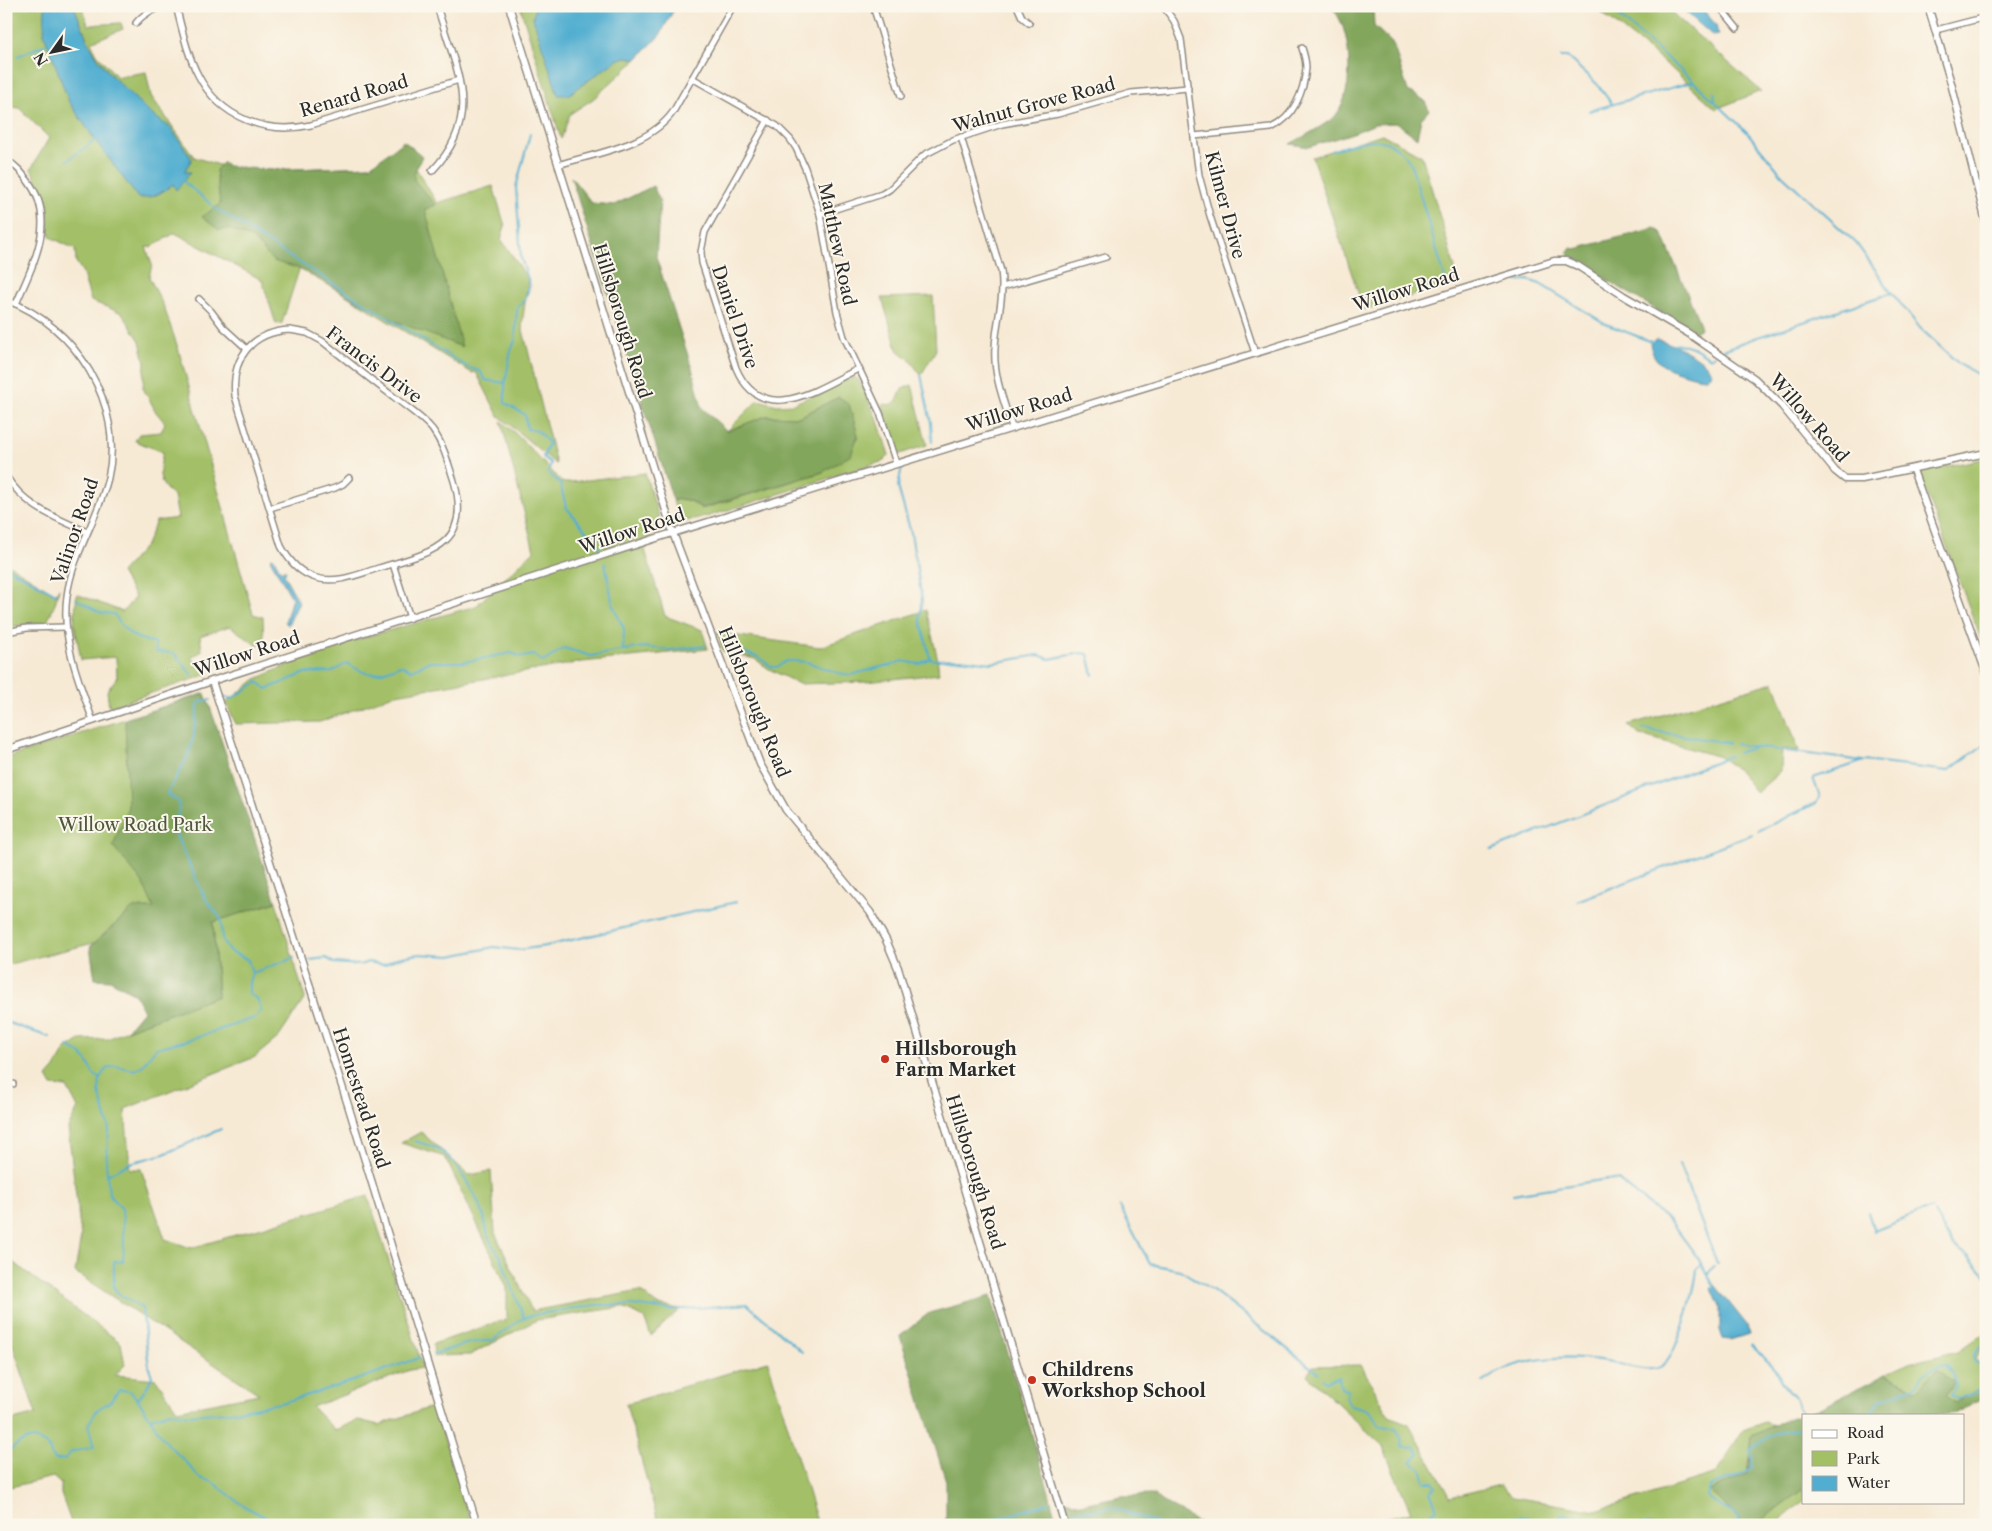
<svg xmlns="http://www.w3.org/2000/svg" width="1992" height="1531" viewBox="0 0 1992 1531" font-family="'Libre Caslon Text',serif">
  <rect width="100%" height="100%" fill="#fbf7ec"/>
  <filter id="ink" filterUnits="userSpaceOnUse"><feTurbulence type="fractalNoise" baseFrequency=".02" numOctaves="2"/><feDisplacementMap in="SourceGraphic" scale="10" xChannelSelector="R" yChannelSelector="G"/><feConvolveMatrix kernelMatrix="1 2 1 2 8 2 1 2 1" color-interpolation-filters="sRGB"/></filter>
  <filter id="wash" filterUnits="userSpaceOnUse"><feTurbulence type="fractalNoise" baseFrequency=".0096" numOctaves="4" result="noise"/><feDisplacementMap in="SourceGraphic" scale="20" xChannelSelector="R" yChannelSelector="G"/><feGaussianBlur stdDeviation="1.12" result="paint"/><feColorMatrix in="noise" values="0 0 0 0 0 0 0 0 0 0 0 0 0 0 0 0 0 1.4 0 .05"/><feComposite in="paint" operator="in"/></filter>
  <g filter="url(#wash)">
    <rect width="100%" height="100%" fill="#f7ead5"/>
    <!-- green -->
    <g fill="#a3c067" stroke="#677649">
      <path d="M11,6H82L88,25L121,23L123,29L91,42L97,54L117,77L146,72L151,96L194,157L225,167L270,170L371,166L404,149L437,203L493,186L505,226L501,239L528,279L522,326L556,464L498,415L476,372L472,373L300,267L282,323L276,324L262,280L175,233L151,247H146L152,265L149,277L164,307L178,348L253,614L263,617L264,643L256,645L230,626L200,636L202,651L191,658L209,674L109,707L107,691L117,677L116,657L81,660L74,622L77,594L123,612L135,597L121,573L146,545L156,521L178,518L174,496C156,483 159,472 163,452L135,441L139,434L161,432L165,423L156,412L143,388L145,362L140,341L122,313L91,301L82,271L76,262L75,249L50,237L49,228L48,227V204L31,169L49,138L19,108L6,106V18Z"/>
      <polygon points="520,6 537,6 535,8 568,95 617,60 626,57 637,59 593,99 570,114 561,139"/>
      <polygon points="1593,6 1664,6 1761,91 1716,109 1671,68"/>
      <polygon points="1382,134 1422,156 1459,282 1364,310 1312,157"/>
      <polygon points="933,296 936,350 921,375 909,359 897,349 882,298"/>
      <path d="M854,377L858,379L878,421L889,455L884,461L706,517L705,516L680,523L673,501C685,497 692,502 702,509L823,472L839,397L799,417L766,416L727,431L758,400L777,405L793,404Z"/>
      <path d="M912,385L927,445L900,454L896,452L882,404C897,406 897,401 902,389Z"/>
      <polygon points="501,421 516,434 563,483 645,473 659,517 645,550 665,616 702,630 708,649 582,662 396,694 320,722 236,724 226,703 256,679 327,648 476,606 534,551"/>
      <polygon points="1986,458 1986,653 1919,472"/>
      <polygon points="6,563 56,594 59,588 55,604 47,622 8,627 6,621"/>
      <polygon points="926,610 937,656 939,674 866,682 799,684 769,669 755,659 723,651 717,633 820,647"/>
      <polygon points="1774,682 1799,751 1782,749 1781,771 1756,793 1739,771 1720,757 1640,735 1628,725"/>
      <polygon points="205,693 273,898 6,965 6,758"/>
      <polygon points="276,902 305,998 279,1037 255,1057 125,1109 130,1169 141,1169 165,1239 191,1248 368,1196 423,1368 410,1370 312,1407 335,1430 358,1420 379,1425 434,1406 472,1525 72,1525 61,1494 61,1484 53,1477 6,1488 6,1422 36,1414 6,1325 6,1257 121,1343 125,1365 115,1375 156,1379 177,1410 259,1394 75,1272 81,1237 68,1128 78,1108 67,1087 52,1086 47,1077 55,1068 65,1050 80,1040 108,1039 127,1030 218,996 213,922"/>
      <polygon points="421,1132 469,1175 491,1171 495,1233 532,1311 640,1291 657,1305 680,1309 651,1336 644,1318 622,1307 537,1320 470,1355 434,1356 433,1344 507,1319 507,1287 445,1157 401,1143"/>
      <polygon points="1986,1331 1986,1348 1983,1348 1975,1358 1986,1367 1986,1385 1955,1402 1945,1395 1916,1390 1886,1374 1910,1363 1958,1351"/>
      <polygon points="768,1361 818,1525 659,1525 626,1404"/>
      <polygon points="1361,1365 1389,1416 1409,1424 1450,1497 1500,1485 1513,1497 1596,1511 1716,1474 1743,1430 1765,1422 1774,1425 1752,1436 1740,1521 1738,1525 1355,1525 1411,1512 1382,1445 1307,1375 1313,1366"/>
      <polygon points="1803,1489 1804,1502 1790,1511 1777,1525 1757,1525 1760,1521"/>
    </g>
    <!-- forest -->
    <g fill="#82a65c" stroke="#566844">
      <path d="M1330,6H1373L1374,26L1393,44L1408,91L1424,100L1429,110L1421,119L1417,138L1397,123L1375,124L1356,132L1309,147L1290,144C1301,138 1329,123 1336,115C1355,92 1353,26 1330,6Z"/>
      <polygon points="404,141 422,156 414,174 414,180 436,205 425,209 462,347 395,321 297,268 273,261 253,239 229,229 219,230 202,217 220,204 216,170 223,162 228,166 270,170 370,166"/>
      <path d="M571,177L592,203L614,205L653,186L660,201L656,257L692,368L702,408L727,431L766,416L799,417L839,397L849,404L858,435L851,455L823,472L702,508C692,501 685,497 673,500Z"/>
      <polygon points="1655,228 1662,233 1700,324 1701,328 1694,332 1570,258 1568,253 1571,248 1575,249"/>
      <polygon points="203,694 209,704 276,902 213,922 218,996 127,1030 143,1011 135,994 110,980 95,979 90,947 133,908 154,908 142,882 113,846 128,807 125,719"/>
      <polygon points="991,1296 1049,1492 1057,1525 946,1525 946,1481 900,1336 929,1313"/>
      <polygon points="1937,1369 1954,1382 1945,1395 1955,1402 1986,1385 1986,1397 1952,1415 1803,1415 1803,1489 1760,1521 1757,1525 1738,1525 1740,1521 1710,1490 1748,1473 1752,1436 1774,1425 1818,1409 1886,1374 1916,1390"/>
      <polygon points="1152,1495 1202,1525 1074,1525 1065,1500 1082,1504 1121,1496"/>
    </g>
    <!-- water -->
    <g fill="#51aed0" stroke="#3e6c7e">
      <path d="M45,6H74L89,44L99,60L111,75L151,114L171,128L192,159L184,172H191L176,190L173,184C162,193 152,199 138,198L95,140L69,102L44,34Z"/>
      <polygon points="537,6 596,6 598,8 600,6 676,6 660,35 637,59 626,57 617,60 568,95 558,95 533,18 535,8"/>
      <polygon points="1679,6 1700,6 1716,25 1718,35 1713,36"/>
      <path d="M1656,339C1672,343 1706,358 1712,373L1706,378C1699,378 1693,376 1686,374C1668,369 1653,365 1650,343Z"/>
      <polygon points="273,557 280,570 286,570 284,575 299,602 288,625 285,622 292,598 270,559"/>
      <polygon points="1715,1285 1747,1325 1749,1334 1730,1340 1723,1339 1720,1330 1720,1306 1712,1288"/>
    </g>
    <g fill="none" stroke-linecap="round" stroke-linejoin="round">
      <!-- stream -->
      <g stroke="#51aed0" stroke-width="2">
        <polyline points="1607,6 1692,80 1747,132 1782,175 1856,243 1892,293 1920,328 1959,364 1986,379"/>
        <polyline points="18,56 46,44"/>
        <polyline points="1561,57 1567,57 1597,84 1612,104"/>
        <polyline points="1714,91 1715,101"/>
        <polyline points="1589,111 1692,82"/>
        <path d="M1331,151C1365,140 1389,129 1411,164L1445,278"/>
        <polyline points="67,161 95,140"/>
        <polyline points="183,181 212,205"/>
        <polyline points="215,208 274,246"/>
        <polyline points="276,248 469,368 480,371 485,380 505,383 505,403 525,415 527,429 538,431 549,443 543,457 551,463 548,473 560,483 566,507 600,548"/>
        <polyline points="1517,281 1528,280 1540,284 1606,324 1652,342"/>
        <path d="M1674,345C1689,342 1698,350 1710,358L1714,355"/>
        <polyline points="1723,350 1758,337 1891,293"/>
        <polyline points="921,375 931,423 932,442"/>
        <polyline points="505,383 511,350 515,341 517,308 525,300 530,285 521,258 516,187 530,134"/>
        <polyline points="902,466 898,487 911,533 922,600 920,618 930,658"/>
        <polyline points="605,563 613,606 624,629 623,650"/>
        <polyline points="6,567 56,594"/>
        <path d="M76,599L101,613L114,614C125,633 134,639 155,643L156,652L174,653L192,675"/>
        <polyline points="723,643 730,648 758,657 772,667 777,667 786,661 794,661 807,662 838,673 851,675 884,666 890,666 902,661 919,664 930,658 934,660 961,659 991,663 1039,655 1049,659 1081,653 1088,654 1093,675"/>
        <path d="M223,696L231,699L258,682L267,689L305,673L332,672L347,663C369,678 376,676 400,665L412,670L428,662H464L511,653L522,657L534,655L543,662L564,648L591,656L643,647L669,650L705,646"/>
        <polyline points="1642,729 1728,743"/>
        <polyline points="1736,744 1753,747"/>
        <polyline points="1738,753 1754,747 1863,761"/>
        <polyline points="1758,831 1816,803 1820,797 1813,778 1864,761 1948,771 1986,743"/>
        <polyline points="1491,850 1730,756"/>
        <polyline points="1577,901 1752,834"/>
        <polyline points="310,960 326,958 334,963 360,965 368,962 383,965 397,958 419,954 451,956 494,947 518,950 546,946 736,902"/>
        <polyline points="252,973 294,958"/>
        <polyline points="6,1022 49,1037"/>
        <path d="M68,1047C82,1053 88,1059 93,1074L100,1078"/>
        <path d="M415,1141C425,1144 435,1147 443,1152C456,1160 480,1202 484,1217C487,1232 488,1243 500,1255L524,1318"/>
        <polyline points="1679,1164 1717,1263"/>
        <polyline points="107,1175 130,1163 164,1154 221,1129"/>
        <polyline points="1513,1194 1608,1179 1618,1180 1671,1222 1698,1258 1715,1287"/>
        <polyline points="1120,1207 1150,1264 1180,1270 1214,1291 1318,1373"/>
        <polyline points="1868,1212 1874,1231 1932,1208"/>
        <polyline points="1934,1213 1952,1244 1968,1256 1986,1276"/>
        <polyline points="1708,1274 1714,1266"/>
        <polyline points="1752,1344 1778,1373 1781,1382 1795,1398 1799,1409 1805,1415"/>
        <polyline points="1986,1346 1981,1346 1973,1356 1974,1361 1986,1371"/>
        <polyline points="433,1354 469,1343 493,1340 520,1320 533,1315 595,1305 631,1305 671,1310 747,1304 802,1352"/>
        <path d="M1322,1378L1325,1381L1339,1377L1341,1388L1348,1391L1346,1397L1350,1405C1364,1408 1374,1410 1379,1425L1396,1429L1401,1438L1402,1446L1409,1448L1414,1447L1419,1454L1411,1462L1421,1468L1425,1482H1433L1436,1486L1430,1492L1437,1509L1432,1512L1437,1525"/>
        <path d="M1483,1382C1517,1356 1565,1354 1606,1361C1623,1363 1646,1375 1662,1366C1677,1358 1696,1286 1697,1268L1702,1265"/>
        <polyline points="138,1399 147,1387 152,1376 149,1368 142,1308 119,1294 114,1288 114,1261 123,1262 124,1238 122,1209 109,1194 106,1164 109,1129 99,1092 100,1078 106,1069 116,1066 134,1070 142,1066 156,1048 192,1039 257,1017 261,1009 257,999 249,994 249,982 252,973 248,960 228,950 222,939 221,919 205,898 177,838 175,825 179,810 178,801 167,794 187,758 193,739 198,705 201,701 211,700"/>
        <polyline points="1870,1415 1880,1399 1914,1386 1924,1374 1936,1367 1946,1365 1953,1373 1955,1386 1950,1394 1958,1398 1972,1394 1986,1384"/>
        <polyline points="151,1418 171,1412 190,1415 238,1411 285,1402 356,1380 419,1358"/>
        <path d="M6,1453C23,1440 31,1432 49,1447L51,1455L56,1460L66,1459L71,1452L94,1447L88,1425L97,1410L111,1401L119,1390L130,1391C144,1405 151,1421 162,1437C173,1452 189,1462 199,1478L211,1481L244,1506L280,1525"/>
        <polyline points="1075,1511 1096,1510 1113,1507 1160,1525"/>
        <polyline points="977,1525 1048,1503"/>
        <polyline points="1491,1525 1517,1517 1528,1517 1536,1525"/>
        <polyline points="1554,1525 1561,1515 1586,1517 1592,1525"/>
        <polyline points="1644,1525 1648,1525"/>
        <path d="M1736,1525L1738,1517C1728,1509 1715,1506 1708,1496L1710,1486C1723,1480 1743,1476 1752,1467L1750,1449C1760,1441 1770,1434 1783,1431C1790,1430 1796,1431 1803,1428"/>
      </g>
    </g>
  </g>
  <g filter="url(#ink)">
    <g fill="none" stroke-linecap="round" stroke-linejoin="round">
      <!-- minor casing -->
      <g stroke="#918a80" stroke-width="8">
        <g id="minor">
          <path d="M176,6C182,29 187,54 198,75C220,118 266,135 311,125L459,80"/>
          <polyline points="873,6 901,96"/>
          <polyline points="1017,6 1022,17 1029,23"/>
          <polyline points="1163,6 1174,21 1181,39 1199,175 1210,216 1255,353"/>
          <polyline points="1719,6 1737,28"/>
          <path d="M136,23C144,13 152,10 164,6"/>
          <polyline points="1936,30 1986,17"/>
          <polyline points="692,78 777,126 790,139 796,148 805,168 820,214 837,312 844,337 880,413 896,463"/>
          <path d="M768,120L705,232L701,252L702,263L736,368C762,429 819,388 858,369"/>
          <path d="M1194,136L1271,128C1294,118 1304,91 1306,68C1306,62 1304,54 1302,48"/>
          <path d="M961,137L1001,271C1005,297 996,322 995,348C993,375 1004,402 1012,427"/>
          <path d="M6,160C16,165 22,173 28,181C58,220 33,264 16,304"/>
          <path d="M558,165C596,153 649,146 673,112L733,6"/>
          <path d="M432,171C485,116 455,69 437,6"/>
          <polyline points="820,214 882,194 890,189 924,155 953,140 1002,124 1058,114 1131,93 1188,88"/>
          <polyline points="1003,287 1106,257"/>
          <polyline points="199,299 211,311 223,327 247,349"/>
          <path d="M6,300C76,325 125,405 108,478C98,519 72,555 67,596C61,640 79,681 93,721"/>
          <path d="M290,330L307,333L322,341C346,360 370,379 394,397C406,407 422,417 432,429C444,445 448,463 454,481C473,546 429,553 379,568C359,574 337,584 316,578C299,573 289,561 281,546L235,396C231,358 252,332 290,330Z"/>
          <path d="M6,476C26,508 55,517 87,532"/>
          <polyline points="270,508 335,488 343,484 349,478"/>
          <polyline points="393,564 410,618"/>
          <polyline points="6,632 27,628 66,627"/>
          <polyline points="6,1084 13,1084"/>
        </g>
      </g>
      <!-- tertiary casing -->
      <g stroke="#918a80" stroke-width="9">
        <g id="tertiary">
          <polyline points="509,6 673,533 760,764 786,810 870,912 886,940 898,968 1065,1525"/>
          <polyline points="1928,6 1951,83 1986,222"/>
          <polyline points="1913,470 1986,672"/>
          <polyline points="212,681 348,1105 477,1525"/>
          <polyline points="6,750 212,681 663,536 1554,261 1566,261 1578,266 1624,296 1688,333 1755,379 1782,406 1835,471 1845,479 1862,479 1986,453"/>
        </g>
      </g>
      <!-- minor -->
      <use href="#minor" stroke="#fff" stroke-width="5"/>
      <!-- tertiary -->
      <use href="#tertiary" stroke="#fff" stroke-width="6"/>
    </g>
  </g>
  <!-- markers -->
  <g fill="#c8321e" stroke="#fbf7ec" stroke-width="2">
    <circle cx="885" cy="1059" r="5"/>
    <circle cx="1032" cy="1380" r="5"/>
  </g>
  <g text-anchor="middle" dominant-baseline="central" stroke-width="4" stroke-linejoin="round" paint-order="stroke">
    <!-- street labels -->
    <g font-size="18" fill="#2b2b2b" stroke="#fbf7ec">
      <text transform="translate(354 96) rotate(-16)">Renard Road</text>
      <text transform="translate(1034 105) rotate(-15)">Walnut Grove Road</text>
      <text transform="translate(1225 205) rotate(75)">Kilmer Drive</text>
      <text transform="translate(837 244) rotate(78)">Matthew Road</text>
      <text transform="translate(1406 290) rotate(-17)">Willow Road</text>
      <text transform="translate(735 317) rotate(71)">Daniel Drive</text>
      <text transform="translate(622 321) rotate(73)">Hillsborough Road</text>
      <text transform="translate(374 365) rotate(37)">Francis Drive</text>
      <text transform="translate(1019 410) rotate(-17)">Willow Road</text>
      <text transform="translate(1809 418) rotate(49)">Willow Road</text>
      <text transform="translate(75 531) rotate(-71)">Valinor Road</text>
      <text transform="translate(632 531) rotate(-18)">Willow Road</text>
      <text transform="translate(247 654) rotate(-18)">Willow Road</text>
      <text transform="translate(754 702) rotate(68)">Hillsborough Road</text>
      <text transform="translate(361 1098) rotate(72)">Homestead Road</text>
      <text transform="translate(975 1172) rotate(73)">Hillsborough Road</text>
    </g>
    <!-- park labels -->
    <g font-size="18" fill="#4f583d" stroke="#fbf7ec">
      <text x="135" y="825">Willow Road Park</text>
    </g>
    <!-- poi labels -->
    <g font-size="18" font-weight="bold" fill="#2b2b2b" stroke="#fbf7ec" text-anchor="start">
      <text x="895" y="1049">Hillsborough<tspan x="895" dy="21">Farm Market</tspan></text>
      <text x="1042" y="1370">Childrens<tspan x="1042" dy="21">Workshop School</tspan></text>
    </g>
  </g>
  <!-- margin -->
  <rect width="1992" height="1531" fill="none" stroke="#fbf7ec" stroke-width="25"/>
  <!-- legend -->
  <rect x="1802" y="1414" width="162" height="90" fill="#fbf7ec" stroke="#a8a59f"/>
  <rect x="1812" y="1430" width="25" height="8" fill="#ffffff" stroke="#a8a59f"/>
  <text x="1847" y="1438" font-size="15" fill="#2b2b2b">Road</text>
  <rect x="1812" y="1451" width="25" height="15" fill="#a3c067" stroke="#a8a59f"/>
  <text x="1847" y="1464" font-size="15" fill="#2b2b2b">Park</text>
  <rect x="1812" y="1476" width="25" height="15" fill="#51aed0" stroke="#a8a59f"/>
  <text x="1847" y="1488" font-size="15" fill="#2b2b2b">Water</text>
  <!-- north arrow -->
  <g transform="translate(52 52) rotate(237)" stroke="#fbf7ec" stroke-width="4" paint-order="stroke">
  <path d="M0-4L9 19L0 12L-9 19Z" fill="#2b2b2b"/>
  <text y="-8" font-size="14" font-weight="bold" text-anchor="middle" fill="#2b2b2b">N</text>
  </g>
</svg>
